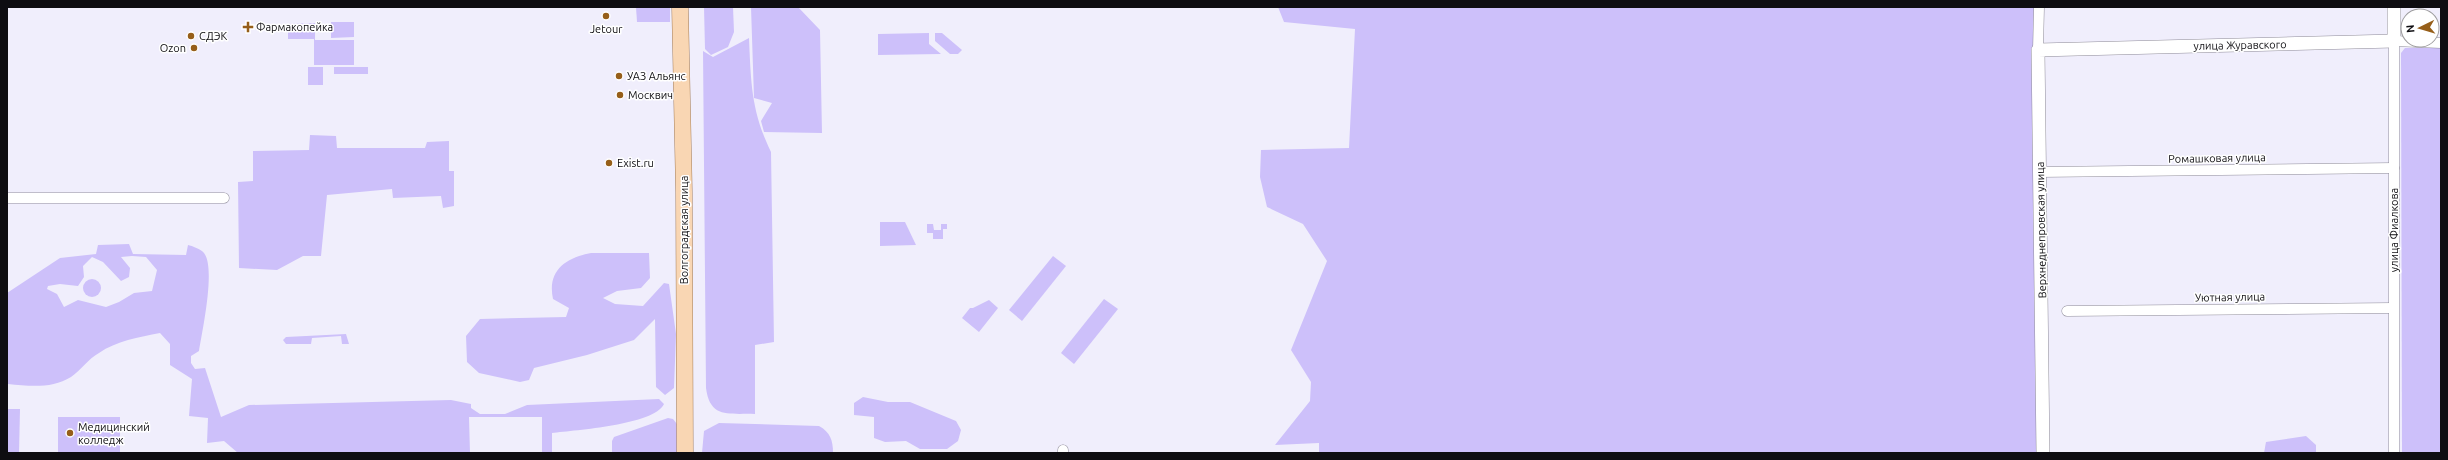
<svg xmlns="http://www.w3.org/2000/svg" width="2448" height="460" viewBox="0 0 2448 460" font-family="Ubuntu,sans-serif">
  <rect width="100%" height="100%" fill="#f0eefc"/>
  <!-- green -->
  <g fill="#cdc0fa" fill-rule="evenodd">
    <polygon points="636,7 670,7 670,22 637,22"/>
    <polygon points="704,7 733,7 734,32 728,47 711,55 705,49"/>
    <polygon points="751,7 798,7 820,30 822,133 764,132 761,121 772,103 754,98"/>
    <polygon points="1278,7 2036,7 2038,453 1319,453 1319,443 1275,445 1310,401 1311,382 1291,350 1327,261 1303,224 1267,207 1260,177 1261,150 1349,148 1355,29 1284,22"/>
    <polygon points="331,22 354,22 354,37 331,38"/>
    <polygon points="315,23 315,40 354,40 354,65 314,65 314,39 288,39 288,24"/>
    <polygon points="929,33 929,44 941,54 878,55 878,34"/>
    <polygon points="935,33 942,33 962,50 958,54 950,54 935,41"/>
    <path d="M749,38C751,82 751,111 771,152L774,342L755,345V414C729,413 710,419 706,388L703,51L713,57Z"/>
    <polygon points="2405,48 2441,48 2441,453 2402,453 2401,53"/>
    <rect x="308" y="67" width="15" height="18"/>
    <rect x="334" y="67" width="34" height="7"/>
    <polygon points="310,135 336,136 337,148 425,148 427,142 449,141 449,171 454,171 454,206 443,208 441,196 393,198 392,189 327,195 321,256 303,256 277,270 239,268 238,182 253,181 253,151 309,150"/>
    <polygon points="880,222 905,222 916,245 880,246"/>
    <polygon points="927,224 933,224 934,230 941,230 941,224 947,224 947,229 943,229 943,239 933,239 933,233 927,233"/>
    <path d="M129,244L133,254L186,255L188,245C192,246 201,249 204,253C216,268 202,332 199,351L191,356V363L195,369L205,368L221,417L249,405L451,400L471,404V408L480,414H505L527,405L659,399L664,404C654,425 576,430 552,433V453H542V417H469L470,453H238L224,441L207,443L208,418L189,416L192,379L170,365V344L160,333C139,337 116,341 99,353C88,359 81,370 71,377C52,389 29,386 8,384L7,293L60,258L96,254L98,245ZM132,256L146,257L157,270L152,291L134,293L119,302L106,307L78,300L64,307L57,294L47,289L48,286L60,284L78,286L84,277L83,266L92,257L103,262L121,281L129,277L130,268L121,257Z"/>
    <path d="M591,253H649L650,278L641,288L617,291L603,298L615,304L643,306L664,283L669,284L676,334L674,388L665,395L656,387L655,319L634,340L587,355L534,368L529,380L520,382L479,373L467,362L466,336L480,319L566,317L569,308L553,299C547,271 565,258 591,253Z"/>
    <polygon points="1053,256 1066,266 1022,321 1009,310"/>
    <circle cx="92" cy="288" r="9"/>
    <polygon points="1104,299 1118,309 1074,364 1061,353"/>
    <polygon points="989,300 998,308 979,332 962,318 970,308 973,308"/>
    <polygon points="346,334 349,344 342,344 341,336 312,338 311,344 286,344 283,340 286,337"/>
    <polygon points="863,397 888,402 910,402 956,421 961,430 958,441 947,449 920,449 906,441 885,442 874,438 874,417 854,415 854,403"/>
    <polygon points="7,409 20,409 19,453 7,453"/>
    <rect x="58" y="417" width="62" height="36"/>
    <polygon points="668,418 673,419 677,424 677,453 612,453 612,441 614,437"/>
    <path d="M719,423L819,426C830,432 833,440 833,453H702L704,431Z"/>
    <polygon points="2306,436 2316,445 2316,453 2264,453 2266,442"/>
  </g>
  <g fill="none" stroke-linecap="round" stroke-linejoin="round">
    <!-- minor casing -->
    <g stroke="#8f8c99" stroke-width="11">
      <g id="minor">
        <polyline points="2038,50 2039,7"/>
        <polyline points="2039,172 2394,168"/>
        <polyline points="7,198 224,198"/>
        <polyline points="2067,311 2393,308"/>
        <polyline points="1063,453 1063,450"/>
        <polyline points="2394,453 2394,41 2441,43"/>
      </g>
    </g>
    <!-- tertiary casing -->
    <g stroke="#8f8c99" stroke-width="14">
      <polyline id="tertiary" points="2043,453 2038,50 2394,41 2394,7"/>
    </g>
    <!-- primary casing -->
    <g stroke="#a47e5a" stroke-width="17">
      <polyline id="primary" points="680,7 684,192 685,453"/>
    </g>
    <!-- minor -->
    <use href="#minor" stroke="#fff" stroke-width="10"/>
    <!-- tertiary -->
    <use href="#tertiary" stroke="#fff" stroke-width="13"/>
    <!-- primary -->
    <use href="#primary" stroke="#f9d6b3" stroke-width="16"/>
  </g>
  <!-- markers -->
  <g fill="#965e19" stroke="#fff" stroke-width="1.5">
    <circle cx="606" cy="16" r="4"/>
    <path d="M246 21h4v4h4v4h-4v4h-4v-4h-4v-4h4z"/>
    <circle cx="191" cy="36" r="4"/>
    <circle cx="194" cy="48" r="4"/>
    <circle cx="619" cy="76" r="4"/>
    <circle cx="620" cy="95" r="4"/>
    <circle cx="609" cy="163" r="4"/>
    <circle cx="70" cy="433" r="4"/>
  </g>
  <g text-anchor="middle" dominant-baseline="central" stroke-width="3" stroke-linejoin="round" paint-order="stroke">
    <!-- poi labels -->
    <g font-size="11" fill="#0e0d11" stroke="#fff" text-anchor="start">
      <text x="256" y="27">Фармакопейка</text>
      <text x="606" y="29" text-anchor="middle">Jetour</text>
      <text x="199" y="36">СДЭК</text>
      <text x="186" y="48" text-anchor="end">Ozon</text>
      <text x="627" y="76">УАЗ Альянс</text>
      <text x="628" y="95">Москвич</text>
      <text x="617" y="163">Exist.ru</text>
      <text x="78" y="427">Медицинский<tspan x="78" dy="13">колледж</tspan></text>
    </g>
    <!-- street labels -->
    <g font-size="11" fill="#0e0d11" stroke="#fff">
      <text transform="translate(2240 45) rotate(-1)">улица Журавского</text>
      <text transform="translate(2217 158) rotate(-1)">Ромашковая улица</text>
      <text transform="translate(684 230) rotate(-90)">Волгоградская улица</text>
      <text transform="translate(2041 230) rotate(-91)">Верхнеднепровская улица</text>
      <text transform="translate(2394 230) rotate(-90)">улица Фиалкова</text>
      <text transform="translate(2230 297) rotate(-1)">Уютная улица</text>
    </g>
  </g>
  <!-- border -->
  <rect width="2448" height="460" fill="none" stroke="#0e0d11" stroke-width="16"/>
  <!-- north arrow -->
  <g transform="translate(2420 28) rotate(265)"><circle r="19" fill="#ffffff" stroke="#9f9ea0"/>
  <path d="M0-3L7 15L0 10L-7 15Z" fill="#965e19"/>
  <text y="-6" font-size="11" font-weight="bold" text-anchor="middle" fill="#0e0d11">N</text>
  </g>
</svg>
